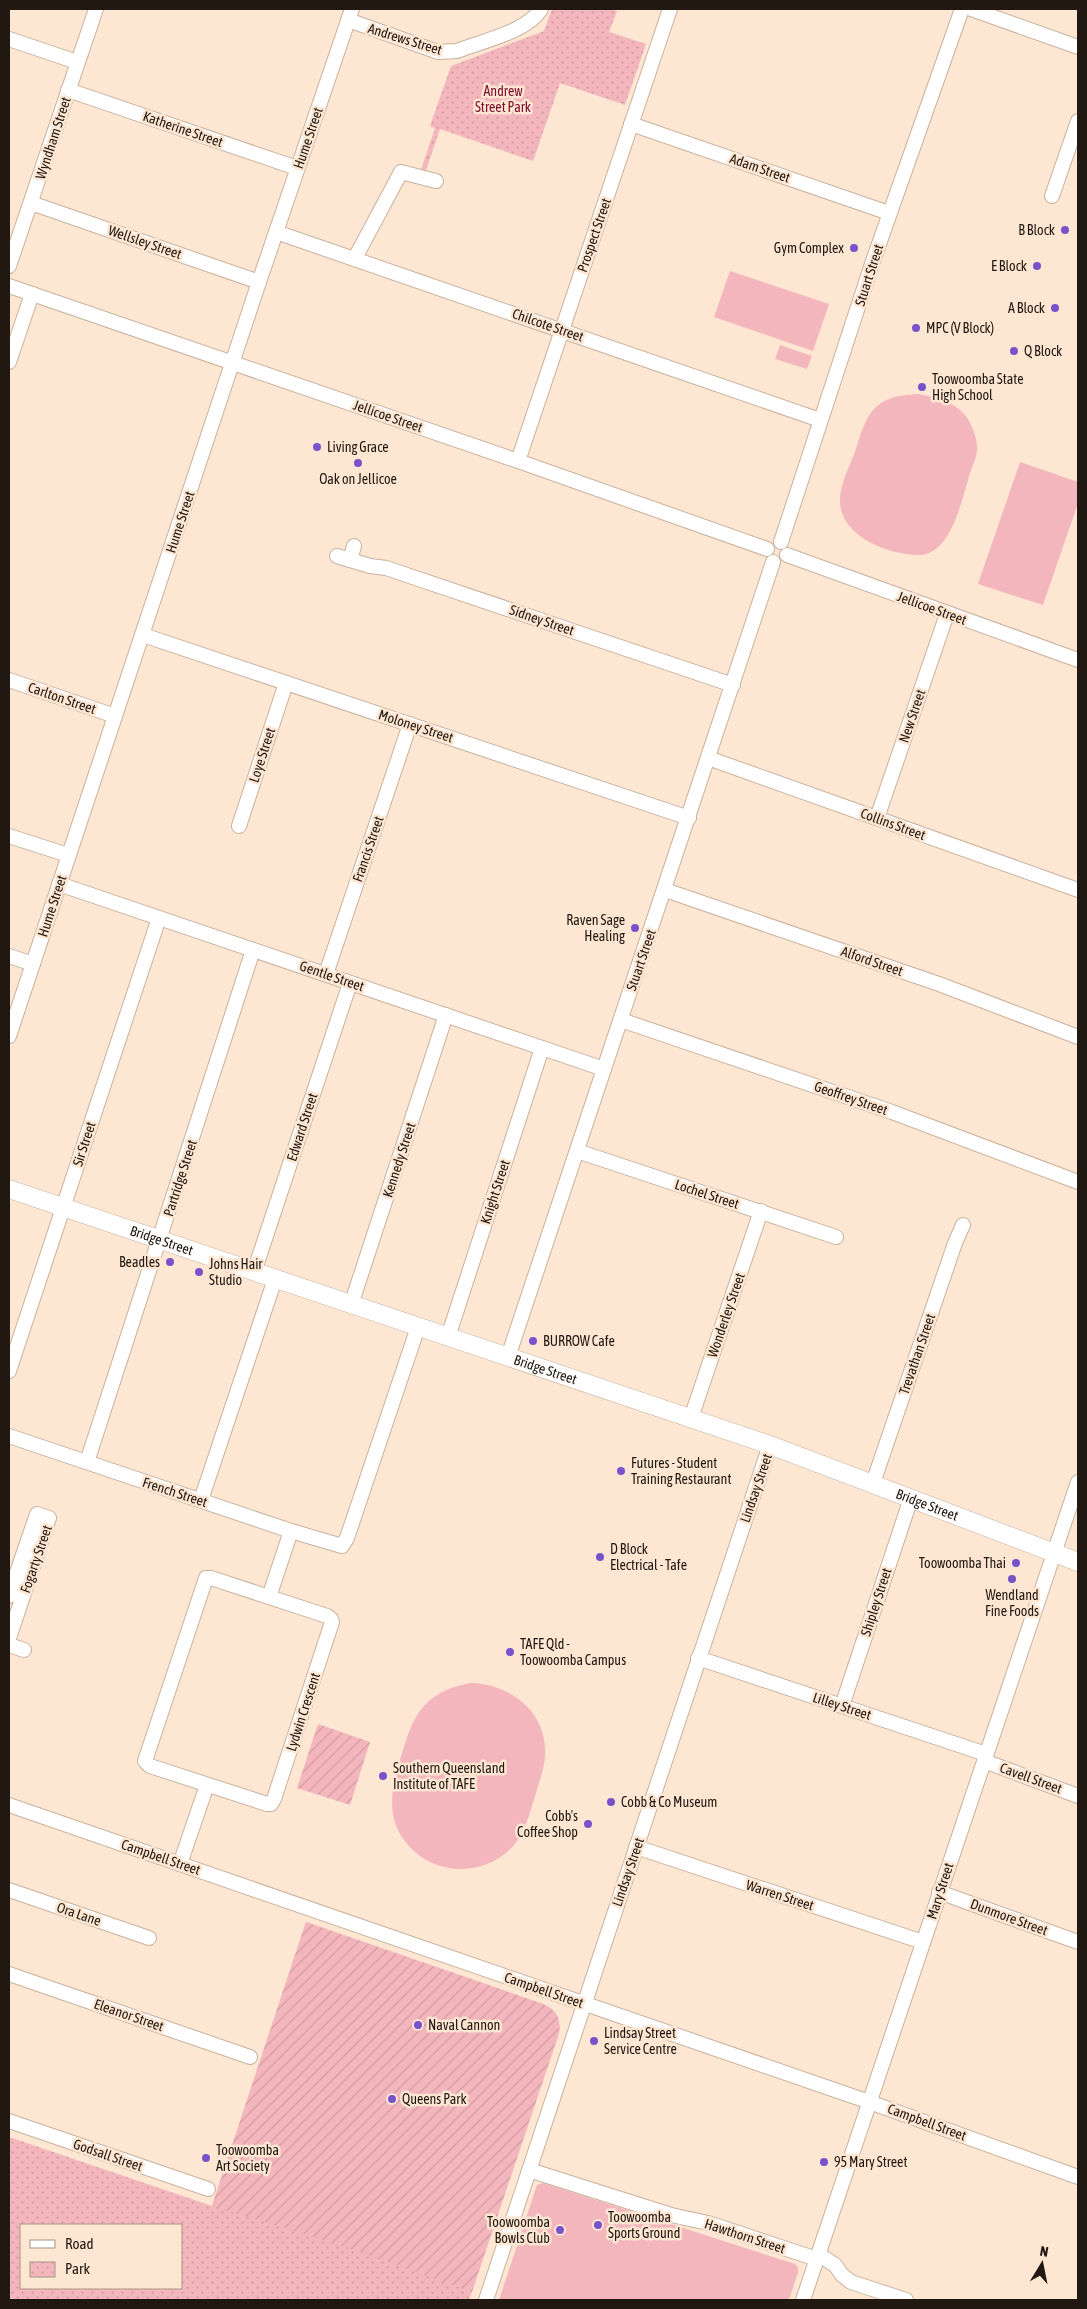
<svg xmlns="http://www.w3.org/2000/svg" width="1087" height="2309" viewBox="0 0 1087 2309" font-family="'Asap Condensed',sans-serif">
  <defs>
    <pattern id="park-dots" width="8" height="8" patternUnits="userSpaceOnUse" patternTransform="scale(1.25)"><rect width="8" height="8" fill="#f4b6bd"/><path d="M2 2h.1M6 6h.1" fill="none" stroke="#d19ca1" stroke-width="1.8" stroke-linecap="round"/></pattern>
    <pattern id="garden-furrows" width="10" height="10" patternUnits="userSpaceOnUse" patternTransform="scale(1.25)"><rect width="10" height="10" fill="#f4b6bd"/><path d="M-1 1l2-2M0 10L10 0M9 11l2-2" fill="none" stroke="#d19ca1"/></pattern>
  </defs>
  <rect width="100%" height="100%" fill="#fde6d2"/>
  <!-- grass -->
  <g fill="#f4b6bd">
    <polygon points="730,271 829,304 813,351 714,317"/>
    <polygon points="780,345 812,356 807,369 775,359"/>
    <path d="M918,394C935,397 953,401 965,415C972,424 978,440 977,451C976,460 970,471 968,480C961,503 950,555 919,555C889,555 842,537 840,503C839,487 849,467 855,452C861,434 865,414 881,403C892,396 905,395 918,394Z"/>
    <polygon points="1020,462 1078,482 1078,503 1043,605 978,584"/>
    <path d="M471,1683C508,1684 544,1709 545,1749C546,1764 540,1779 536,1793C530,1811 526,1831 514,1845C489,1874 443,1877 415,1852C381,1822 392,1787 403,1750C408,1734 413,1718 424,1706C437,1692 453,1686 471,1683Z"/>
    <polygon points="543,2183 795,2264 798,2267 798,2272 789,2300 499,2300 537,2185"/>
  </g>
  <!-- park -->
  <g fill="url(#park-dots)" fill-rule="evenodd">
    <polygon points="552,9 611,9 617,11 609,32 646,44 625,105 560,83 533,161 440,129 426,170 421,170 435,128 430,126 451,66 544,31"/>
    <path d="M306,1922L543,2004C556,2010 561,2018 559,2033L469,2300H9V2137L212,2206ZM21,2225H181V2288H21Z"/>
  </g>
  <!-- garden -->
  <g fill="url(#garden-furrows)">
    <polygon points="318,1724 370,1742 350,1805 297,1788"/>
    <path d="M306,1922L543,2004C556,2010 561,2018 559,2033L472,2292L340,2245L212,2206Z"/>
  </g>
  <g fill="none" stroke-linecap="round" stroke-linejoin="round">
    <!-- minor casing -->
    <g stroke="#c8b29e" stroke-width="16">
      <g id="minor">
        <polyline points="971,9 1078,47"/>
        <path d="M348,20L438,52L457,51C482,41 527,32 541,9"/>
        <polyline points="9,39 77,62"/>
        <polyline points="68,90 297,168"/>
        <polyline points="631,124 889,213"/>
        <polyline points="1052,196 1078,121"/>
        <polyline points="31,203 259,282"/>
        <polyline points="276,232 820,420"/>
        <polyline points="355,258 401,172 436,181"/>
        <polyline points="9,266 96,9"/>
        <polyline points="9,286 518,461 767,549"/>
        <polyline points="9,362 32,294"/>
        <polyline points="518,461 670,9"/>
        <polyline points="781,542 873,261 962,9"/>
        <polyline points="787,555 1078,660"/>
        <polyline points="337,556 370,566 386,568 733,685"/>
        <polyline points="350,560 354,546"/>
        <polyline points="143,635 689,818"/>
        <polyline points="9,680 115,716"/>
        <polyline points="708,758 1078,890"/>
        <polyline points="877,818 947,614"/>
        <polyline points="239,826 286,683"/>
        <polyline points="9,836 68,855"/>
        <polyline points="59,884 604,1069"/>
        <polyline points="665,890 939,984 1078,1037"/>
        <polyline points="9,956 33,964"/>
        <polyline points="326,974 410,724"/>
        <polyline points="621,1020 892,1112 1078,1182"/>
        <polyline points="9,1036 259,282 352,9"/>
        <polyline points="577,1151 836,1237"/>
        <polyline points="254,1272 350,983"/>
        <polyline points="351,1305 446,1015"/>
        <polyline points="448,1337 542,1048"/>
        <polyline points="508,1357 773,562"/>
        <polyline points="9,1371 159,918"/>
        <polyline points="691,1418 761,1211"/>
        <polyline points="9,1436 291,1531 342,1546 347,1538 418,1327"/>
        <polyline points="87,1462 253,950"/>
        <polyline points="873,1483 955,1243 963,1225"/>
        <polyline points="201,1500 275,1279"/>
        <polygon points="206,1578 211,1578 327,1616 331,1619 332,1622 274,1799 271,1804 267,1804 150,1766 145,1761"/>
        <polyline points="9,1596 37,1514 49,1518 9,1638"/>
        <polyline points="269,1597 291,1531"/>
        <polyline points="9,1645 24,1650"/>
        <polyline points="698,1658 986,1754"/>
        <polyline points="842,1706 911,1498"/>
        <polyline points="984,1761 1078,1796"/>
        <polyline points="9,1805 858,2098 1078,2177"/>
        <polyline points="636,1847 923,1942"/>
        <polyline points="180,1864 207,1785"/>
        <polyline points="9,1890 149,1938"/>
        <polyline points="939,1892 1078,1942"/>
        <polyline points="9,1974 250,2057"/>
        <polyline points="9,2121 208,2189"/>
        <polyline points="529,2170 671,2215 708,2223 817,2259"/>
        <polyline points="818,2254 835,2265 842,2275 851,2282 906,2300"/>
        <polyline points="486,2300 770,1445"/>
        <polyline points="803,2300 1078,1482"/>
      </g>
    </g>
    <!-- major casing -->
    <g stroke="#c8b29e" stroke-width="19">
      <g id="major">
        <path id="s1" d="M9,1189L770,1445L1078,1562"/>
      </g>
    </g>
    <!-- minor -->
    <use href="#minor" stroke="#fff" stroke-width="14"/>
    <!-- major -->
    <use href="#major" stroke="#fff" stroke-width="18"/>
  </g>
  <!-- markers -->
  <g fill="#7852cb" stroke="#fde6d2" stroke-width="2">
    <circle cx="1065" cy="230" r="5"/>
    <circle cx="854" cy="248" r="5"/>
    <circle cx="1037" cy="266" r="5"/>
    <circle cx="1055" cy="308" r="5"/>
    <circle cx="916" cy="328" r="5"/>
    <circle cx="1014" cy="351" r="5"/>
    <circle cx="922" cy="387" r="5"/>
    <circle cx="317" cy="447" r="5"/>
    <circle cx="358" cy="463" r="5"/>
    <circle cx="635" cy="928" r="5"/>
    <circle cx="170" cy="1262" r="5"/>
    <circle cx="199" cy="1272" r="5"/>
    <circle cx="533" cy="1341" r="5"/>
    <circle cx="621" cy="1471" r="5"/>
    <circle cx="600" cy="1557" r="5"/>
    <circle cx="1016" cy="1563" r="5"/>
    <circle cx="1012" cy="1579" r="5"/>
    <circle cx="510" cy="1652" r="5"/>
    <circle cx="383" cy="1776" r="5"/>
    <circle cx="611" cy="1802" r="5"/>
    <circle cx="588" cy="1824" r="5"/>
    <circle cx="418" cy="2025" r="5"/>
    <circle cx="594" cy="2041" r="5"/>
    <circle cx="392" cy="2099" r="5"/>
    <circle cx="206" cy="2158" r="5"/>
    <circle cx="824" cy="2162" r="5"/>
    <circle cx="598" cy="2225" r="5"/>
    <circle cx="560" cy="2230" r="5"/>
  </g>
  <g text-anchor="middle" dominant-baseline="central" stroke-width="5" stroke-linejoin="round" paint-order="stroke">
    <!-- street labels -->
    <g font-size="14" fill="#201811" stroke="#fde6d2">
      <text transform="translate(405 39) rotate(17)">Andrews Street</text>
      <text transform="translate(183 129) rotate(19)">Katherine Street</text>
      <text transform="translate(53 138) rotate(-72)">Wyndham Street</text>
      <text transform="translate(308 138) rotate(-71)">Hume Street</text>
      <text transform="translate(760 168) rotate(19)">Adam Street</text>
      <text transform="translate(594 235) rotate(-71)">Prospect Street</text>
      <text transform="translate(145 242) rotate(19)">Wellsley Street</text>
      <text transform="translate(869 275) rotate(-72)">Stuart Street</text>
      <text transform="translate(548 325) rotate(19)">Chilcote Street</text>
      <text transform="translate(388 416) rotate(19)">Jellicoe Street</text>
      <text transform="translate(180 522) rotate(-72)">Hume Street</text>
      <text transform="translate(932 608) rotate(20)">Jellicoe Street</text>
      <text transform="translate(542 620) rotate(19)">Sidney Street</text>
      <text transform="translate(62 698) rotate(19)">Carlton Street</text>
      <text transform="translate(912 716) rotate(-71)">New Street</text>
      <text transform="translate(416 726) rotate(18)">Moloney Street</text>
      <text transform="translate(262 755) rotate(-72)">Loye Street</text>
      <text transform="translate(893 824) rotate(20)">Collins Street</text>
      <text transform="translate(368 849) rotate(-71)">Francis Street</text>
      <text transform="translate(52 906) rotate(-72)">Hume Street</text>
      <text transform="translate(641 960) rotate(-71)">Stuart Street</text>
      <text transform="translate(872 961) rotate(19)">Alford Street</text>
      <text transform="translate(332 976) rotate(19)">Gentle Street</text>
      <text transform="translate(851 1098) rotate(19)">Geoffrey Street</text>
      <text transform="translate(302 1127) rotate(-72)">Edward Street</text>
      <text transform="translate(84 1144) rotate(-72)">Sir Street</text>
      <text transform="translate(399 1160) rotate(-72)">Kennedy Street</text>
      <text transform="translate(180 1178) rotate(-72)">Partridge Street</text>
      <text transform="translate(495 1192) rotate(-72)">Knight Street</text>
      <text transform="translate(707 1194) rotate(18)">Lochel Street</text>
      <text stroke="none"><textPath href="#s1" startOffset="161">Bridge Street</textPath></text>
      <text transform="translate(726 1315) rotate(-71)">Wonderley Street</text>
      <text transform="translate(917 1354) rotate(-71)">Trevathan Street</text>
      <text stroke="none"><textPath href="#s1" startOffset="566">Bridge Street</textPath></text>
      <text transform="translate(756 1488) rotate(-71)">Lindsay Street</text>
      <text transform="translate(175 1492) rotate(18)">French Street</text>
      <text stroke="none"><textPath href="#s1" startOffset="971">Bridge Street</textPath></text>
      <text transform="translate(36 1559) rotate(-71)">Fogarty Street</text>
      <text transform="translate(876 1602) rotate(-72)">Shipley Street</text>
      <text transform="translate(842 1706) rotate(18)">Lilley Street</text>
      <text transform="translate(303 1712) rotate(-72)">Lydwin Crescent</text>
      <text transform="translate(1031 1778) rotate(20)">Cavell Street</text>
      <text transform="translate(161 1857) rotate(19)">Campbell Street</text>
      <text transform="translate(628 1872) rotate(-71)">Lindsay Street</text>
      <text transform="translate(940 1891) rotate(-72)">Mary Street</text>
      <text transform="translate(780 1895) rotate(18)">Warren Street</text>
      <text transform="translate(79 1914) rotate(19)">Ora Lane</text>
      <text transform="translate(1009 1917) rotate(20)">Dunmore Street</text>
      <text transform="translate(544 1990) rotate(19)">Campbell Street</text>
      <text transform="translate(129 2015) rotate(19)">Eleanor Street</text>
      <text transform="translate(927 2122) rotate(20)">Campbell Street</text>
      <text transform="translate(108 2155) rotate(19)">Godsall Street</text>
      <text transform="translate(745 2236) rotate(18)">Hawthorn Street</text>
    </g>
    <!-- park labels -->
    <g font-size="14" fill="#810f31" stroke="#fde6d2">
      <text x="503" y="91">Andrew<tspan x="503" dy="16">Street Park</tspan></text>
    </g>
    <!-- poi labels -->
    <g font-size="14" fill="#201811" stroke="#fde6d2" text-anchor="start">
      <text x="1055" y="230" text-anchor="end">B Block</text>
      <text x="844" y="248" text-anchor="end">Gym Complex</text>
      <text x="1027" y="266" text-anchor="end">E Block</text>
      <text x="1045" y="308" text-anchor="end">A Block</text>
      <text x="926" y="328">MPC (V Block)</text>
      <text x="1024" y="351">Q Block</text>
      <text x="932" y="379">Toowoomba State<tspan x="932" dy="16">High School</tspan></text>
      <text x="327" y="447">Living Grace</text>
      <text x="358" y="479" text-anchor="middle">Oak on Jellicoe</text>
      <text x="625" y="920" text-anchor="end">Raven Sage<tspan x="625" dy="16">Healing</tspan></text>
      <text x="160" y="1262" text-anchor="end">Beadles</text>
      <text x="209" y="1264">Johns Hair<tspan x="209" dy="16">Studio</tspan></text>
      <text x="543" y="1341">BURROW Cafe</text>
      <text x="631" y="1463">Futures - Student<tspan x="631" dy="16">Training Restaurant</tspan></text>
      <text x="610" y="1549">D Block<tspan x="610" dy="16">Electrical - Tafe</tspan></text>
      <text x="1006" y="1563" text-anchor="end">Toowoomba Thai</text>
      <text x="1012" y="1595" text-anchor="middle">Wendland<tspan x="1012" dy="16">Fine Foods</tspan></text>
      <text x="520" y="1644">TAFE Qld -<tspan x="520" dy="16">Toowoomba Campus</tspan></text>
      <text x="393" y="1768">Southern Queensland<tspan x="393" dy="16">Institute of TAFE</tspan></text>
      <text x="621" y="1802">Cobb &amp; Co Museum</text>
      <text x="578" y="1816" text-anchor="end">Cobb's<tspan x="578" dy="16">Coffee Shop</tspan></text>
      <text x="428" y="2025">Naval Cannon</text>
      <text x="604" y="2033">Lindsay Street<tspan x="604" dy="16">Service Centre</tspan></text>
      <text x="402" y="2099">Queens Park</text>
      <text x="216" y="2150">Toowoomba<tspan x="216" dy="16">Art Society</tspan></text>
      <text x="834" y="2162">95 Mary Street</text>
      <text x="608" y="2217">Toowoomba<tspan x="608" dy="16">Sports Ground</tspan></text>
      <text x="550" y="2222" text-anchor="end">Toowoomba<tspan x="550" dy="16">Bowls Club</tspan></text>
    </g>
  </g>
  <!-- border -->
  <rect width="1087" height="2309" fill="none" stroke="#201811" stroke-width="20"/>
  <!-- legend -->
  <rect x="20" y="2224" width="162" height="65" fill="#fde6d2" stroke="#a59485"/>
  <rect x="30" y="2240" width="25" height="8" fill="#ffffff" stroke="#a59485"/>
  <text x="65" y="2249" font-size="15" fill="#201811">Road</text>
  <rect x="30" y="2262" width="25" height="15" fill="url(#park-dots)" stroke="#a59485"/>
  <text x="65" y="2274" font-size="15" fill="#201811">Park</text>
  <!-- north arrow -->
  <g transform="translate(1042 2264) rotate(10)" stroke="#fde6d2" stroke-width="4" paint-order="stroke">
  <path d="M0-4L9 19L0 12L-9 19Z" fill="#201811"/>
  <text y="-8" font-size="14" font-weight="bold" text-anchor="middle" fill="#201811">N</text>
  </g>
</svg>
